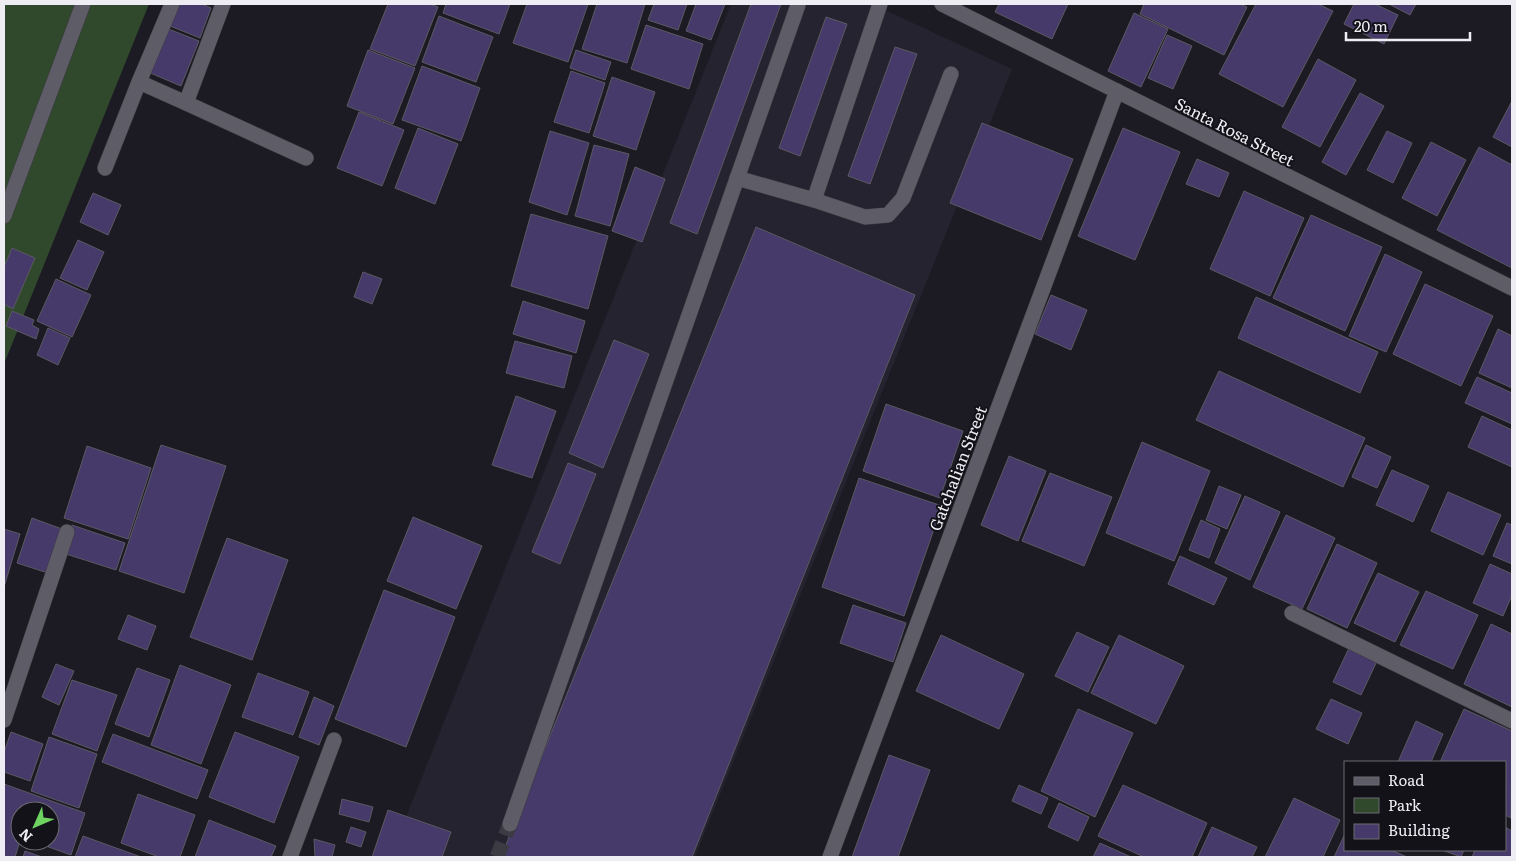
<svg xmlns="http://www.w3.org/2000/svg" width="1516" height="861" viewBox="0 0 1516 861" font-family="Literata,serif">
  <rect width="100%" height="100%" fill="#1c1b23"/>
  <!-- built -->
  <polygon fill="#262330" points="731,4 872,4 1012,69 695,857 390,857"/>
  <!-- green -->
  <polygon fill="#30492c" points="4,4 149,4 4,364"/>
  <!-- building -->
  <g fill="#463a6a" stroke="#5b5962">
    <polygon points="179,4 202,4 211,8 200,38 170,26"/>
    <polygon points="388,4 430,4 438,7 415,66 370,49"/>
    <polygon points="446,4 510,4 499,34 443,13"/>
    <polygon points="527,4 588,4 568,62 513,43"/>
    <polygon points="597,4 645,4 627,63 582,49"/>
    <polygon points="654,4 687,4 678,30 648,20"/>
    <polygon points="696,4 725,4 711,40 686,31"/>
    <polygon points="751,4 781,4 697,234 670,223"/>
    <polygon points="999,4 1068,4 1052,39 995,12"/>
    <polygon points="1144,4 1240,4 1247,7 1224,55 1140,14"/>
    <polygon points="1256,4 1318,4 1333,11 1283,107 1219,74"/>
    <polygon points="1354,4 1375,4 1398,15 1384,44 1344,24"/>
    <polygon points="1389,4 1416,4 1410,15"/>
    <polygon points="1134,13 1168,29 1141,87 1108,71"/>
    <polygon points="439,16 493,37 476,82 422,62"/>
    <polygon points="826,17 847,24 800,156 779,148"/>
    <polygon points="646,25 703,44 689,89 631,69"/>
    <polygon points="166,28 199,41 181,86 148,72"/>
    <polygon points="1167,35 1192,46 1173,89 1148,78"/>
    <polygon points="895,47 917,54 870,184 848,176"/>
    <polygon points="368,50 415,68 393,124 347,106"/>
    <polygon points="576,50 611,62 605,80 570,68"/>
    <polygon points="1318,59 1356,80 1320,147 1282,127"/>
    <polygon points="422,66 480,88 461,141 402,120"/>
    <polygon points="571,71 605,83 589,133 554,122"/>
    <polygon points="612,77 655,92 636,150 593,136"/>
    <polygon points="1360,93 1384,106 1346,175 1322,162"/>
    <polygon points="1512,101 1512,147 1493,137"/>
    <polygon points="359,112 404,130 382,186 337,168"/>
    <polygon points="982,123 1073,159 1041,240 950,203"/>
    <polygon points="418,128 458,144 435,204 395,188"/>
    <polygon points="1123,128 1180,152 1135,260 1078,236"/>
    <polygon points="550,131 589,143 567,215 529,202"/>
    <polygon points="1387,131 1412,143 1393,183 1367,170"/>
    <polygon points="1431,142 1466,160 1437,216 1402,198"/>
    <polygon points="594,145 629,154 610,226 575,216"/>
    <polygon points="1479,147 1512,165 1512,268 1437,230"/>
    <polygon points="1197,159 1229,173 1219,197 1186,184"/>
    <polygon points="635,167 665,179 642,242 612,231"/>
    <polygon points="1244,191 1304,218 1270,296 1210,269"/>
    <polygon points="93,193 121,205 108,235 80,222"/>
    <polygon points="531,214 608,236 588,309 511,286"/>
    <polygon points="1311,215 1382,247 1345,331 1273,298"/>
    <polygon points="756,227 915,295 692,857 501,857"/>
    <polygon points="78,240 104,252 87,290 60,278"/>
    <polygon points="12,248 35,258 13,309 4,304 4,267"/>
    <polygon points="1385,254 1422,272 1386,352 1349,336"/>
    <polygon points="363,272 382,279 372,304 354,297"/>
    <polygon points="56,279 91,295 72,337 37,321"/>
    <polygon points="1425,284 1493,316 1461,386 1393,354"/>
    <polygon points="1051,295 1087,310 1071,350 1035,334"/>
    <polygon points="1256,297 1378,352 1360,393 1238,338"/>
    <polygon points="523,301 585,321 576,353 513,334"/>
    <polygon points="12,311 34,320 32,325 39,329 36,339 6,326"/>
    <polygon points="48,328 70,338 58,365 37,355"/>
    <polygon points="1498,329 1512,336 1512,388 1479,373"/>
    <polygon points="614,340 649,354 603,468 569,453"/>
    <polygon points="515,341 572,356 564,388 506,373"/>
    <polygon points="1219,371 1365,438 1343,487 1196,420"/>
    <polygon points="1477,377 1512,393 1512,424 1465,403"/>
    <polygon points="516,396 556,411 532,478 492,465"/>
    <polygon points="886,404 963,431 940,498 863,471"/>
    <polygon points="1482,416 1512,430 1512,467 1468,447"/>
    <polygon points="1142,442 1210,471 1174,561 1106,533"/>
    <polygon points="161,445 226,466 184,593 119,571"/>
    <polygon points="1366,445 1391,457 1377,488 1352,477"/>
    <polygon points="87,446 151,468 128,539 64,518"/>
    <polygon points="1009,456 1046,471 1018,541 981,525"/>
    <polygon points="568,463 596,474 560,564 532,552"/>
    <polygon points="1392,470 1429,486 1413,522 1376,505"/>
    <polygon points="1050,473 1112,497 1084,566 1022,541"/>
    <polygon points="859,478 942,506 904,616 822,587"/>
    <polygon points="1219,486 1241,495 1227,529 1206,520"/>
    <polygon points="1448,492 1501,515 1483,555 1431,531"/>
    <polygon points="1245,496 1280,512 1250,580 1215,563"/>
    <polygon points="1286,515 1335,538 1302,609 1253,587"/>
    <polygon points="413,517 482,546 456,609 387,581"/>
    <polygon points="32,518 62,529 48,573 17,563"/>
    <polygon points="1201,520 1220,529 1209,558 1189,550"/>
    <polygon points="1507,523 1512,525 1512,564 1493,556"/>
    <polygon points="72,525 125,543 116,570 63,553"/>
    <polygon points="4,529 20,534 4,587"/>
    <polygon points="227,538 288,560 252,660 190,637"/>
    <polygon points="1337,544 1377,563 1347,628 1307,609"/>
    <polygon points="1180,556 1227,578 1214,605 1168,584"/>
    <polygon points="1490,564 1512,574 1512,595 1503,616 1473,603"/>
    <polygon points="1378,573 1419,592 1395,642 1354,623"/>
    <polygon points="384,590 455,617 406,747 335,719"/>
    <polygon points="1426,591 1478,615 1453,669 1400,645"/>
    <polygon points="853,605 906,623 893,662 840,643"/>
    <polygon points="128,615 156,626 147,650 118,639"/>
    <polygon points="1491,624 1512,634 1512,707 1464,684"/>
    <polygon points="1077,632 1109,647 1088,692 1055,676"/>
    <polygon points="941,635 1024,674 999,729 916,691"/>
    <polygon points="1119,635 1184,666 1156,724 1091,693"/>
    <polygon points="1349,648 1377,661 1361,695 1333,682"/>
    <polygon points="56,664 74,671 59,705 42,697"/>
    <polygon points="180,665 231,685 201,764 151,745"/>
    <polygon points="137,668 170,680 149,737 115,724"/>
    <polygon points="258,673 309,692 293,735 242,717"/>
    <polygon points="72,680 117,695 97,751 52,734"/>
    <polygon points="314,697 334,706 319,745 299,737"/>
    <polygon points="1331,699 1362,713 1348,744 1316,729"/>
    <polygon points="1078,709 1133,733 1095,817 1041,791"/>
    <polygon points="1464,709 1512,731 1511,818 1505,815 1505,762 1440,762"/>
    <polygon points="1416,721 1443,734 1431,762 1398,762"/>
    <polygon points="11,732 43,744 30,781 4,772 4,752"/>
    <polygon points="235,732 299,757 274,823 209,797"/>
    <polygon points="113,734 208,770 197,799 102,762"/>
    <polygon points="49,737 97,754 79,808 31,791"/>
    <polygon points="889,755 930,770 898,857 852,857"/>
    <polygon points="4,784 85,813 71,855 32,841 50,841 50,811 20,811 20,841 15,857 4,857"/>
    <polygon points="1019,785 1048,798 1041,814 1012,801"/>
    <polygon points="1123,785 1207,823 1192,857 1144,857 1098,836"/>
    <polygon points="138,794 195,815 180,857 159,857 121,843"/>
    <polygon points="1294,798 1340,820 1323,857 1265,857"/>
    <polygon points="342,799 373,807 369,822 339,814"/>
    <polygon points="1059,803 1089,817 1078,841 1048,827"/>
    <polygon points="388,810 451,832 442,857 372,857"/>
    <polygon points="209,820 276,846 271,857 195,857"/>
    <polygon points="351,827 366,832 361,847 346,842"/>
    <polygon points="1212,827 1257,847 1252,857 1198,857"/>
    <polygon points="1505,827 1512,831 1512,857 1472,857 1475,850 1505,850"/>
    <polygon points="1345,834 1345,850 1391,850 1407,857 1334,857"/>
    <polygon points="83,836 141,857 75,857"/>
    <polygon points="314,839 335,845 332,857 315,857"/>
    <polygon points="1100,843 1131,857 1093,857"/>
    <polygon points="1442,850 1464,850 1461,857"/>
    <polygon points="25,851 42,857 23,857"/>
  </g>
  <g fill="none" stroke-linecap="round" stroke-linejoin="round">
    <!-- minor-tunnel -->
    <polyline stroke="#3c3a42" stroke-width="15" stroke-dasharray="15 8" stroke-linecap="butt" points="497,857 510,824"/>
    <!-- minor casing -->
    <g stroke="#3a393f" stroke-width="16">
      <g id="minor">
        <polyline points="223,4 186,103 306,158"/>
        <polyline points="942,4 1512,288"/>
        <polyline points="139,82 172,4"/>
        <polyline points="105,168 139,82 186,103"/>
        <polyline points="737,178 814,200 865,217 888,215 903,198 951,74"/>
        <polyline points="814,200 880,4"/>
        <polyline points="4,216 83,4"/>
        <polyline points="1292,613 1512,721"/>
        <polyline points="4,720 67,532"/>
        <polyline points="510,824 798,5"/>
        <polyline points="290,857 334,740"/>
        <polyline points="830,857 1117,91"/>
      </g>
    </g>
    <!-- minor -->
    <use href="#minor" stroke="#5e5c66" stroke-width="15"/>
  </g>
  <g text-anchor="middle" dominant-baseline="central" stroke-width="4" stroke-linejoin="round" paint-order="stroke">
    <!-- street labels -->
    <g font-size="16" fill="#eeedf3" stroke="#131219">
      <text transform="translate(1235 131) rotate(27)">Santa Rosa Street</text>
      <text transform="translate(957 468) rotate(-69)">Gatchalian Street</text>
    </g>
  </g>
  <!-- border -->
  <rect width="1516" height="861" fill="none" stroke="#eeedf3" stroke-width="10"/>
  <!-- legend -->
  <rect x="1344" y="761" width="162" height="90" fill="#131219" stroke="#6b6a70"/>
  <rect x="1354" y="777" width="25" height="8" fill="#5e5c66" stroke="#6b6a70"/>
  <text x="1388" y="786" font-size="15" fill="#eeedf3">Road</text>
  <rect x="1354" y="798" width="25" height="15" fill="#30492c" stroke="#6b6a70"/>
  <text x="1388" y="811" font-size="15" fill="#eeedf3">Park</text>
  <rect x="1354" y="824" width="25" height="15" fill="#463a6a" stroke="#6b6a70"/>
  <text x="1388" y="836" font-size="15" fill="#eeedf3">Building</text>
  <!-- north arrow -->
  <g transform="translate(35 826) rotate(225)"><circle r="24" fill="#131219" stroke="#6b6a70"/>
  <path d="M0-4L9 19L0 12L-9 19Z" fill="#6ed361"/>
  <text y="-8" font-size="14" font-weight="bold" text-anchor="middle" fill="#eeedf3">N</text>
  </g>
  <!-- scale -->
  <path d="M1346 32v8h124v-8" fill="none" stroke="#eeedf3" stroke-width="2.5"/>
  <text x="1354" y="32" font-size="15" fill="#eeedf3" stroke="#131219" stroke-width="4" paint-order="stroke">20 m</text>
</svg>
